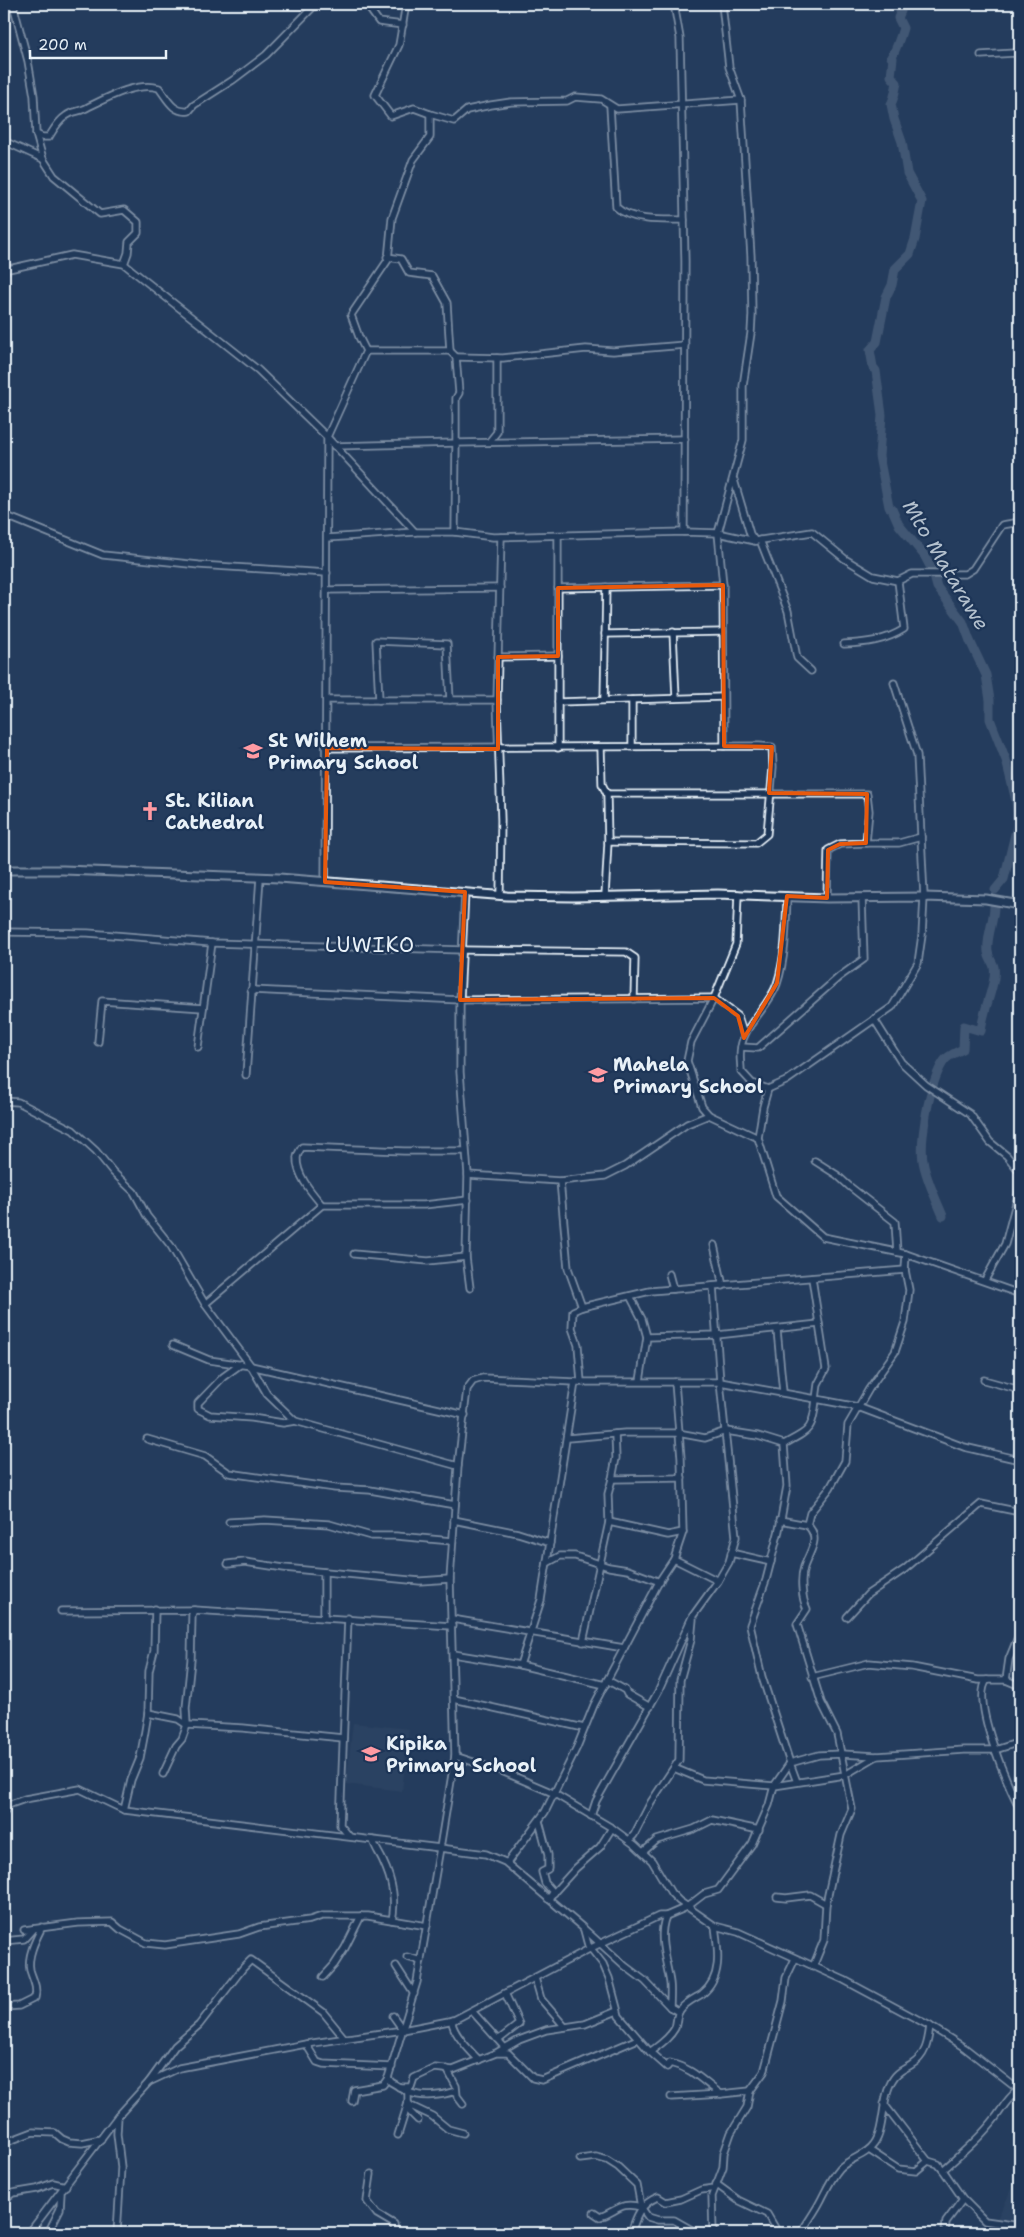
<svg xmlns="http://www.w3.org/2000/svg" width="1024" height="2237" viewBox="0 0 1024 2237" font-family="'Shantell Sans',sans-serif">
  <rect width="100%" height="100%" fill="#253d5d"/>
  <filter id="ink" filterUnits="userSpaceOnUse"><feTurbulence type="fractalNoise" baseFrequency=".02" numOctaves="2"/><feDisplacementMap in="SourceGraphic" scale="10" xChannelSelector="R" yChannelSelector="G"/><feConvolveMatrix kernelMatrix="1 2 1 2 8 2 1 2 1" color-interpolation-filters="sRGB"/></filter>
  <g filter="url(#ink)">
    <!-- built -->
    <g fill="#334a68">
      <polygon points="353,1723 409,1729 402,1791 346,1784"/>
      <polygon points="1020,2173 1020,2228 994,2225"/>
    </g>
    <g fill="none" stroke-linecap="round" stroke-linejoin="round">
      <!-- river -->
      <g stroke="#657890" stroke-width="9">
        <path d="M899,4L901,11L898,18L903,28C901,35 895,53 891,57L893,58L891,76L897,83C895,90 895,97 891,104L894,119L902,142L907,173L922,201L915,239L910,254L895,269L892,285L886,297L877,342L870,350L873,367L876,371L882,415L879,456L889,507L892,509L899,525L924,555L933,572L937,587L963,622L970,641L986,675L990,700V719L1006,760L1016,801L1017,815V826L1004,879L995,890"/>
        <path d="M943,1216C936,1199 928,1183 924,1166C918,1143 930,1081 944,1061C947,1056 957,1052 963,1049L964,1026L981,1031C983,1012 991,996 994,978C996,961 990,964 988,952C986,937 994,922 994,906"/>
      </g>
      <!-- minor casing -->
      <g stroke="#e8f1f8" stroke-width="9">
        <g id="minor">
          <polyline points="13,4 28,61 34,96 36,134 43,159"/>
          <polyline points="366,4 379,22 403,25"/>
          <polyline points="406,4 399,45 375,95 391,116 414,108 430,114 430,137 413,160 392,218 388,260 351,315 359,337 366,351 327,437 415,532"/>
          <polyline points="674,4 680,38 685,261 684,532"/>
          <polyline points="722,4 729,67 741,100 751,256 752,315 751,333 743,386 743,440 718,533 723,585 724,746"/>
          <polyline points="981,55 1015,53 1020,55"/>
          <path d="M610,106L616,207C632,222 664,220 684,220"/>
          <polyline points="430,114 454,121 467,110 491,105 511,102 567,101 575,97 601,99 617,109 741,100"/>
          <path d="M36,134L42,137H49C54,129 58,121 66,116C72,111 78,112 84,109C105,99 136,81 159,88C168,100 173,113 189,111L194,105L233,80L266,55L316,4"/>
          <polyline points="4,141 43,159 54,176 100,214 124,210 138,222 138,233 129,242 128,253 124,264"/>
          <polyline points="387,257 401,259 409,273 432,276 447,303 450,351"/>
          <polyline points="4,270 72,255 124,264 258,370 327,437 325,882"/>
          <polyline points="456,357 503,358 586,349 613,351 685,345"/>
          <polyline points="489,442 497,432 497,358"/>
          <polyline points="334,446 456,443 456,398 459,393 456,357 450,351 366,351"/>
          <polyline points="734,480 750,534 755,541"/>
          <polyline points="4,515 103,555 199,565 327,573"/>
          <polyline points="455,532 456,443 685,439"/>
          <polyline points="327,538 415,532 455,532 493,537 684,532 718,533 755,541 812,532 845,559 873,576 898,581"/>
          <polyline points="760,540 788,611 797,658 811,671"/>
          <polyline points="558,588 723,585"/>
          <polyline points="327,590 500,588"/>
          <polyline points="673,632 676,698"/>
          <polyline points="605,634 723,632"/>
          <path d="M844,644C866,643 885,641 904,629L898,581L912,574H965L973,569L1002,525L1020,522"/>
          <polyline points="498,657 558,656"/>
          <polyline points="327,700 497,700"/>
          <polyline points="379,700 376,641 447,644 450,700"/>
          <polyline points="604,700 606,587"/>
          <polyline points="558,702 723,697"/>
          <polyline points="632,747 632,700"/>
          <polyline points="327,748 759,746 772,747 773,767 767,834 756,843 608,842"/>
          <polyline points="558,748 558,537"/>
          <polyline points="601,748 602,784 607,794 608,842 605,896"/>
          <polyline points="607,794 867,794 869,811 866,843 899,843 921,837"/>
          <polyline points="465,892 460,1000 460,1072 468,1175 466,1257 470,1288"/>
          <polyline points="500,895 501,820 497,700 501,537"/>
          <path d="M787,896C786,924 786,957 777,984C769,1007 745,1023 741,1047C739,1055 741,1063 741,1071L752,1083L768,1089L786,1081L892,1007L918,963L922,935L924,897L917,755L894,683"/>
          <polyline points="827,898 828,850 840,844 866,843"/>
          <polyline points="4,932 88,933 212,943 463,950 626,952 635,958 634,999"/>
          <polyline points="251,990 460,1000 714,998 738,1016 744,1035"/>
          <polyline points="874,1019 901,1062 926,1085 970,1114 990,1142 1007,1156 1020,1172"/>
          <polyline points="98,1042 102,1001 203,1008"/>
          <polyline points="198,1047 212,943"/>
          <polyline points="741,1047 758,1048 839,977 864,959 862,898"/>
          <polyline points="246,1075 260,878"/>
          <polyline points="768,1089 763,1107 758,1138 776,1196 823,1237 906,1254 1020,1294"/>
          <polyline points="4,1101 18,1102 73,1130 96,1151 113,1172 134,1192 147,1216 171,1246 205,1304 251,1366 267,1394 295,1421 458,1466"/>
          <polyline points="709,1115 702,1107 687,1061 691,1042 714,998 736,944 738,894"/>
          <polyline points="815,1161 837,1175 849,1186 895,1222 897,1252"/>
          <polyline points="468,1175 560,1181 605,1176 625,1166 687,1124 709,1115 758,1138"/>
          <polyline points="560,1181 568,1268 582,1307"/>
          <path d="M322,1205C312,1193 296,1175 297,1158C297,1155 300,1150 302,1147L404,1151H465"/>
          <polyline points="714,1245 723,1286"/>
          <polyline points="354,1254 428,1261 466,1257"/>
          <polyline points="669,1274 673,1289"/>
          <polyline points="985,1280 1005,1244 1020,1188"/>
          <polyline points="630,1296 642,1319 647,1337"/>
          <polyline points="205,1304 322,1205 424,1205 468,1200"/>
          <polyline points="777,1330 783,1392"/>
          <polyline points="173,1345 209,1360 251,1366 465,1415"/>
          <polyline points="241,1364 223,1377 198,1403 198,1409 210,1415 252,1418 283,1423 295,1421"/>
          <polyline points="984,1380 1020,1390"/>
          <polyline points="640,1381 647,1337 717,1335 819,1324"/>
          <polyline points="581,1382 578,1345 572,1328 573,1311 582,1307 650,1291 905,1270"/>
          <polyline points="568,1438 625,1433 678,1433 705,1438 726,1431 758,1436 784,1444"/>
          <polyline points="147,1439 205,1456 229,1473 335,1488 370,1490 455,1505"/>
          <polyline points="612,1479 682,1478"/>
          <polyline points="454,1520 518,1533 550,1543"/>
          <polyline points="780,1520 807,1525"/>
          <polyline points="229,1522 265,1520 329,1524 371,1536 396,1536 452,1541"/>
          <polyline points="609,1522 608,1494 612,1479 616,1458 615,1434"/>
          <polyline points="731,1553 771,1562"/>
          <polyline points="674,1559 718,1581"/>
          <polyline points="547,1563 560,1556 575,1556 609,1567 628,1570 660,1582"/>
          <polyline points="228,1564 245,1562 284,1568 420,1581 450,1579"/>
          <polyline points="61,1611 194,1610 452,1626"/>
          <polyline points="324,1616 324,1572"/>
          <polyline points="847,1617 868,1594 905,1569 981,1504 1020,1512"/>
          <polyline points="348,1618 340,1825 349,1836"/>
          <polyline points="452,1619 624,1648"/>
          <polyline points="1020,1632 1009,1659 1006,1680 1020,1686"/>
          <polyline points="583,1642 609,1522 668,1535 683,1532"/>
          <polyline points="453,1654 520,1665 605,1685"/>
          <polyline points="520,1665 541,1600 575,1382"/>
          <polyline points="812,1677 869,1663 912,1667 978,1680 1006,1680"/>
          <polyline points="607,1680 625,1690 627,1694 650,1707"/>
          <path d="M987,1680C970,1701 1009,1787 1020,1809"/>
          <polyline points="454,1699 584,1728"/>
          <polyline points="148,1713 178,1719 187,1725 243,1728 343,1738"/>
          <polyline points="455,1756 504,1772 553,1793 612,1828 635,1845 652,1861 671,1893 679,1901 715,1926 738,1932 844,1980 930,2026 965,2048 1020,2091"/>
          <path d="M674,1768L703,1780L774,1786L790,1763L762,1677L750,1625L766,1580L779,1530L787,1486L784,1444C810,1430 813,1430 816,1399L858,1407L964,1447L1020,1460"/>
          <polyline points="163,1774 176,1746 182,1739 187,1725 186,1708 191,1660 192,1615 194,1610"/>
          <polyline points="797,1782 790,1763 819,1755 842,1754 877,1756 964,1750 995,1750 1020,1742"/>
          <polyline points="124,1810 131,1780 140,1758 144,1737 148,1713 149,1671 154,1651 155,1609"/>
          <polyline points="4,1813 8,1805 25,1799 80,1789 124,1810 440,1848 455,1756 450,1579 458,1466 467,1389 473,1381 483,1378 575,1382 720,1382 816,1399 818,1384 826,1369 812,1278"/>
          <polyline points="591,1816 596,1801 659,1690 692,1617 718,1581 729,1562 736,1537 720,1382 713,1286"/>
          <polyline points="539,1821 548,1855 548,1869 542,1872 545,1883 554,1893"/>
          <path d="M373,1840C375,1848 380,1854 383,1861C392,1880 396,1901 392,1920"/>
          <polyline points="629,1840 634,1835 651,1802 679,1760 680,1680 691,1640 693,1619"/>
          <polyline points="643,1852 657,1840 694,1829 712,1820 759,1830"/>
          <polyline points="507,1863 545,1812 577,1747 594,1705 660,1580 674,1559 683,1532 681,1458 675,1382"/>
          <polyline points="777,1897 786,1898 810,1895 826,1904"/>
          <polyline points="548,1899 576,1868 600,1847 612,1828"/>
          <path d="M666,1916C657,1938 667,1961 670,1983C671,1991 670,2000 670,2007"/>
          <polyline points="24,1930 78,1923 112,1922 120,1929 146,1943 165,1945 239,1934 259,1927 310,1920 322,1916 368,1916 427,1926"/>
          <path d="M584,1930L588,1945L603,1964L609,1978L619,2016L650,2052L667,2067L670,2063C694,2069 702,2081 721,2094L750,2091"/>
          <polyline points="4,1941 24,1939 33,1929"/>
          <polyline points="407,1957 421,1961"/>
          <polyline points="396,1966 414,1994"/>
          <path d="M813,1967L824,1940L826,1904L841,1835L852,1809L837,1734L821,1702L797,1624L807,1609C802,1599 800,1579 804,1567C809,1552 822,1538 807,1525L810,1513L830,1488L845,1461L848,1425L869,1389L895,1352L905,1322L909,1290L905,1270L906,1254"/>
          <polyline points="323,1977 334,1965 345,1948 361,1916"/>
          <polyline points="535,1978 541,1999 565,2027"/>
          <path d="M4,2007L19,2006L35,1998C38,1988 33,1980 30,1970C27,1956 36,1939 42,1927"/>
          <polyline points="472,2011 505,2048"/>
          <polyline points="393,2016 403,2030"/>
          <path d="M452,2020C451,2031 471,2052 479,2060"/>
          <polyline points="497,2039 501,2038 519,2024 505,1993"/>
          <polyline points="306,2044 317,2062 323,2064 392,2067"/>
          <polyline points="498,2052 519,2040 546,2030 585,2024 617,2011"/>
          <path d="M650,2052C659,2045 669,2039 675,2028C677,2023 676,2015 680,2010C686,2002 694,1999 702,1994C723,1978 718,1949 715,1926"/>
          <polyline points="447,2069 456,2086 457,2096 463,2104"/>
          <polyline points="388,2078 391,2082 408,2092 408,2103 411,2106 432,2116 448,2129 463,2133"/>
          <polyline points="149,2082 175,2046 199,2025 243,1968 251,1960 323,2012 345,2039"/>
          <polyline points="399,2087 411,2087 414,2078 435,2068 453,2070 496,2053 508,2053 533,2078 542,2080 638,2039"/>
          <path d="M408,2090V2092C422,2098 441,2096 456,2091"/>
          <path d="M1018,2090C1008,2098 1003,2107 996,2117C981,2137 961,2154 943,2170L963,2199L985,2221L1020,2226"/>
          <polyline points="671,2097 721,2094"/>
          <polyline points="352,2101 354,2090 383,2085 388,2078 417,1982 440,1848 486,1854 505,1862 582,1927 625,1966 645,1981 670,2007 679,2012"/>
          <polyline points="408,2103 410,2112 418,2120"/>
          <polyline points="884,2104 928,2161 938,2164 943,2170"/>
          <polyline points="398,2135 408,2103"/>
          <polyline points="4,2143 33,2132 55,2133 62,2139 69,2142 82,2143 101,2139"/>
          <polyline points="869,2150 898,2169 916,2171 928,2161"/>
          <polyline points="580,2159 596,2157 607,2160 618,2167 637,2185 641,2207 648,2217 658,2220 674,2220 697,2233"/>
          <polyline points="371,2174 367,2201 377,2214 394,2224 395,2233"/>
          <polyline points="716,2184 738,2200 767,2214 778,2233"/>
          <polyline points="4,2199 13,2193 37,2189 53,2183 66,2186"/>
          <path d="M594,2213L600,2217C618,2211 620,2201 641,2207"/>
          <polyline points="29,2233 118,2116 149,2082 179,2068 306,2044 403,2030 454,2020 591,1948 659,1916 666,1916 687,1907 704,1894 718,1890 752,1844 769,1805 774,1786 845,1775 877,1756"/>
          <polyline points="48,2233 60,2209 61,2193"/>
          <polyline points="117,2233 121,2167 117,2134 118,2116"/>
          <path d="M631,2233C636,2217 641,2203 658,2197L666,2202L681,2199L701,2190L715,2188"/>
          <polyline points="713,2233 712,2196 723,2167 724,2153 731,2133 747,2107 750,2091 764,2072 783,2001 786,1978 795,1959"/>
          <path d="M801,2233C807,2222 815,2212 821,2200C826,2190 832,2177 840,2168C850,2158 866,2156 874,2144C885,2130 881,2097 893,2079C898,2071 903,2070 911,2065C926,2056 928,2042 930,2026"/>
          <polyline points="945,2233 946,2222 963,2199"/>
        </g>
      </g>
      <!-- major casing -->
      <g stroke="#e8f1f8" stroke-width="11">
        <polyline id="major" points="4,870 63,870 279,878 507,896 573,897 718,894 827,898 924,897 986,899 1020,905"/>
      </g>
      <!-- minor -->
      <use href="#minor" stroke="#1d3557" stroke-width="5.5"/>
      <!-- major -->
      <use href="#major" stroke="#1d3557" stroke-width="7"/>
    </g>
  </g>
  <!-- marked area -->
  <path d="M0 0H1024V2237H0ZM723,585L724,746L772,747L769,793L867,794L866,843L840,844L828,850L827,898L787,896L777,983L744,1038L738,1016L714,998L460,1000L465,892L325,882L327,748L498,749V657L558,656V588Z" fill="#253d5d" fill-opacity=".55" fill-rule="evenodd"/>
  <path fill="none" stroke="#e8590c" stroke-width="4" stroke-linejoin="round" d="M723,585L724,746L772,747L769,793L867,794L866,843L840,844L828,850L827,898L787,896L777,983L744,1038L738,1016L714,998L460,1000L465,892L325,882L327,748L498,749V657L558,656V588Z"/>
  <!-- icons -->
  <defs>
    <g id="school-bare" transform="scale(1.5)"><path d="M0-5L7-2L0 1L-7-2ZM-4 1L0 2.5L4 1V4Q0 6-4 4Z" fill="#ff9aa2" stroke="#1d3557" stroke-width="2.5" paint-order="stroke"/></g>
    <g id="church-bare" transform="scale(1.5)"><path d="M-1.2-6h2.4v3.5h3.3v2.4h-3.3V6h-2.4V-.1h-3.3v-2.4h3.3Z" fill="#ff9aa2" stroke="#1d3557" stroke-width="2.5" paint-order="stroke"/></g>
  </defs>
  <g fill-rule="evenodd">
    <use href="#school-bare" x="253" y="751"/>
    <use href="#church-bare" x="150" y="811"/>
    <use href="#school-bare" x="598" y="1075"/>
    <use href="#school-bare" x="371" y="1754"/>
  </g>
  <g text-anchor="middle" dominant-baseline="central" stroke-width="4.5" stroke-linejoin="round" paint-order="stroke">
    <!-- poi labels -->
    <g font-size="19" font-weight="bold" fill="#e8f1f8" stroke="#1d3557" text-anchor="start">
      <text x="268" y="740">St Wilhem<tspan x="268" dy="22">Primary School</tspan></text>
      <text x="165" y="800">St. Kilian<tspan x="165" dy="22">Cathedral</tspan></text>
      <text x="613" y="1064">Mahela<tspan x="613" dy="22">Primary School</tspan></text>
      <text x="386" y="1743">Kipika<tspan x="386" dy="22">Primary School</tspan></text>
    </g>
    <!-- water labels -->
    <g font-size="20" font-style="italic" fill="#b4c1ce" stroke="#1d3557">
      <text transform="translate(946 565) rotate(59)">Mto Matarawe</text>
    </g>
    <!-- quarter labels -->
    <g font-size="21" letter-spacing="1" fill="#e8f1f8" stroke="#1d3557">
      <text x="370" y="945">LUWIKO</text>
    </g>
  </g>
  <!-- margin -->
  <rect width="1024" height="2237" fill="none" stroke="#1d3557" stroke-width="20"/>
  <rect x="10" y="10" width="1004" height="2217" fill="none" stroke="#e8f1f8" stroke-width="2" filter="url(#ink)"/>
  <!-- scale -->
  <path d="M30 50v8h136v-8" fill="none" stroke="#e8f1f8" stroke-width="2.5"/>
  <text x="38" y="50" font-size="15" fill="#e8f1f8" stroke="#1d3557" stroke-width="4" paint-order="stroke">200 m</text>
</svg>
